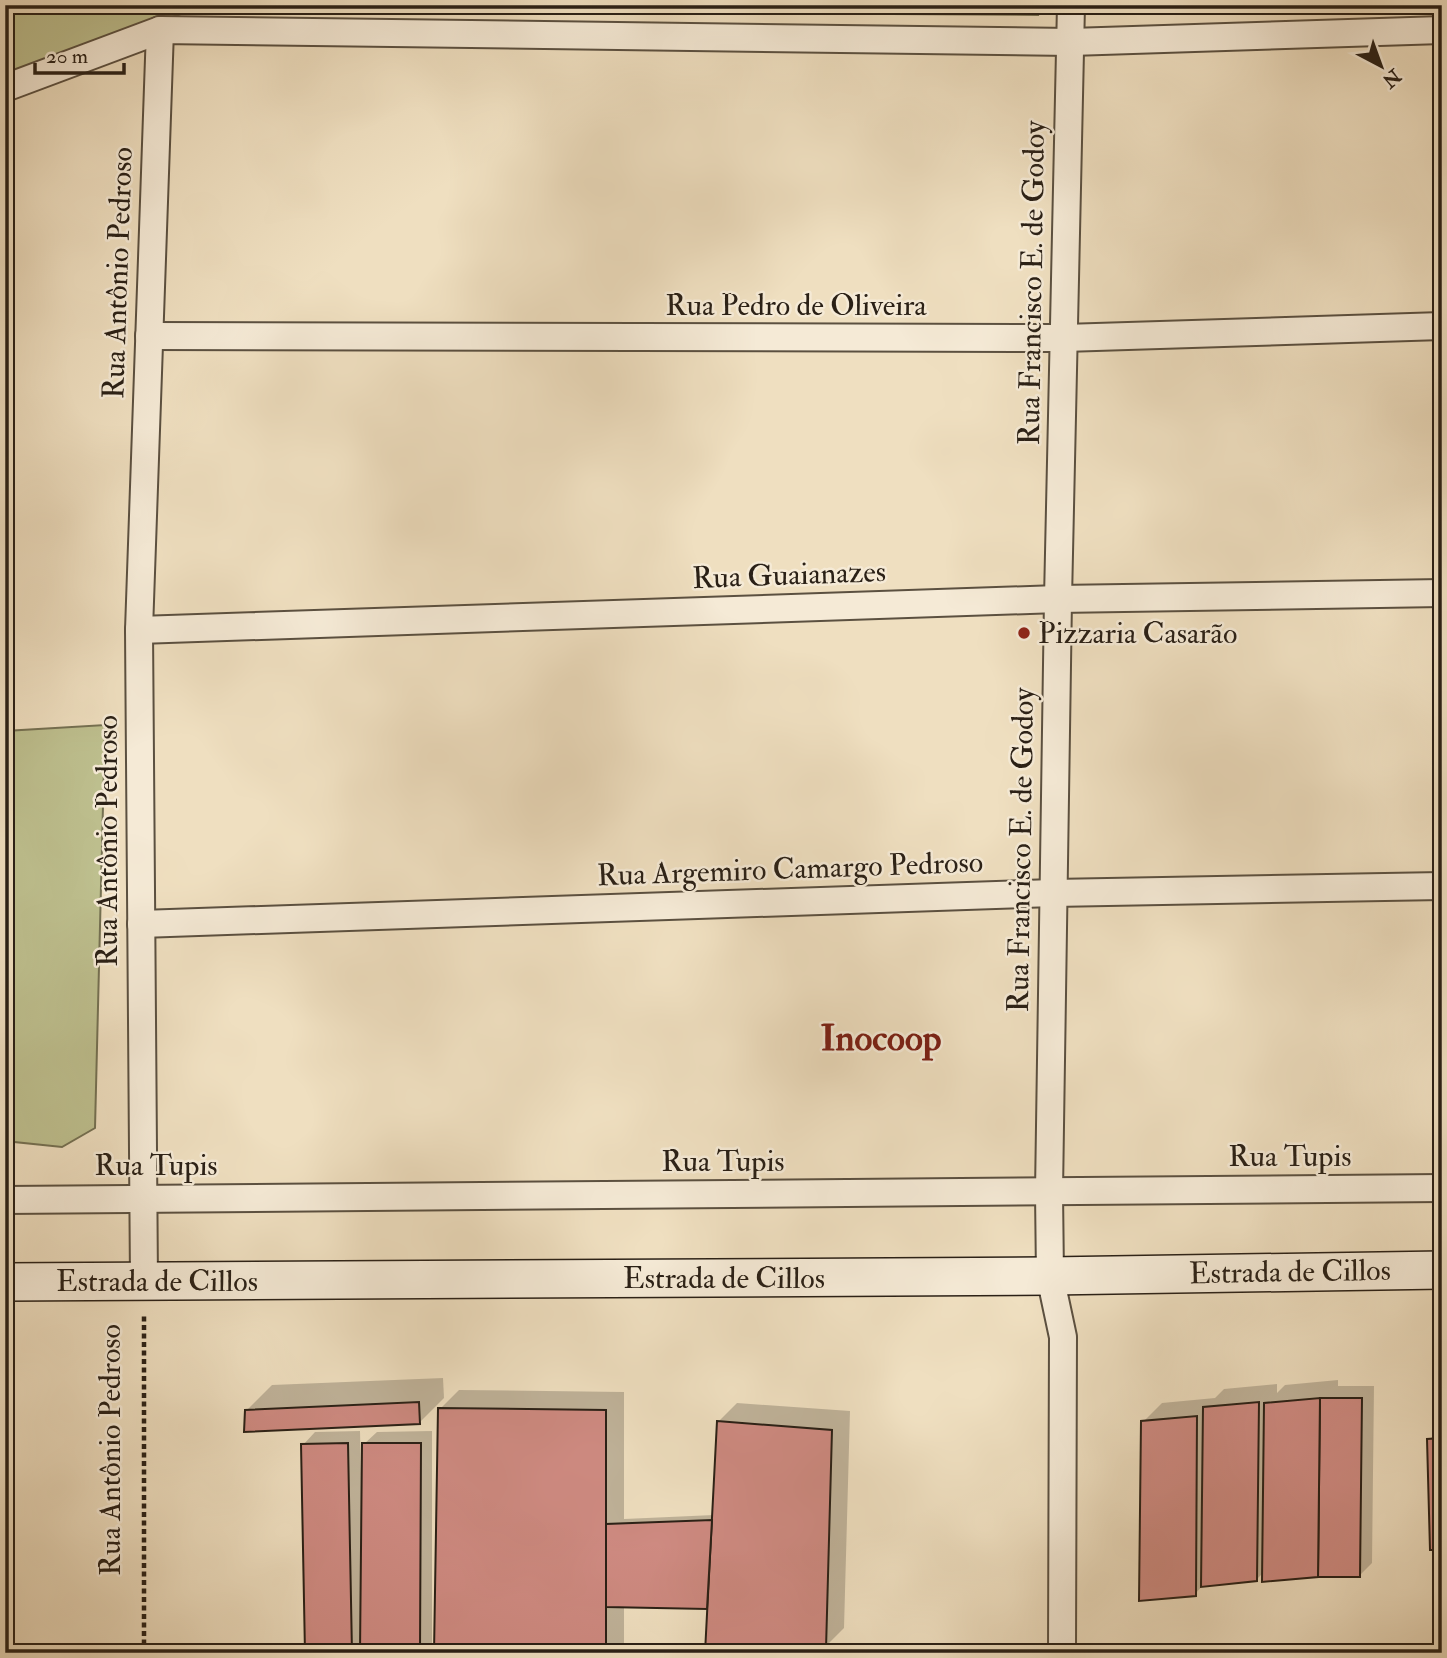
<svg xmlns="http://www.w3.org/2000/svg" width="1447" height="1658" viewBox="0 0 1447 1658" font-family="'IM FELL Double Pica',serif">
  <rect width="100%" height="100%" fill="#efdfc0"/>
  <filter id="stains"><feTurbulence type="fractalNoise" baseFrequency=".00286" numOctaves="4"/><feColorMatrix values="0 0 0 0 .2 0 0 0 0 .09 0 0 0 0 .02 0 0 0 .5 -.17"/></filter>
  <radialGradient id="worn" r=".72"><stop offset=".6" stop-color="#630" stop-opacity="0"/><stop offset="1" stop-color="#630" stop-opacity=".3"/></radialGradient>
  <!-- green -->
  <g fill="#bec08f" stroke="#747052" stroke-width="2">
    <polygon points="5,5 207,5 5,75"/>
    <polygon points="418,5 1037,5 1038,15 422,11"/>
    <polygon points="105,725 95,1128 62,1147 5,1141 5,731"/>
  </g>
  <!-- shadow -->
  <g fill="#0003">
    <polygon points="443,1378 444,1398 419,1423 247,1410 272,1385"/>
    <polygon points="1338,1380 1338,1386 1374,1386 1372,1563 1360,1575 1264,1572 1256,1580 1204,1584 1195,1594 1143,1422 1162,1403 1215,1398 1224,1389 1277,1384 1277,1393 1285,1385"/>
    <polygon points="459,1390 624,1392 624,1519 714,1515 718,1422 737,1403 850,1411 844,1628 825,1647 712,1542 624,1605 624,1653 436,1653 440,1409"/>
    <polygon points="1442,1427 1442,1548 1429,1440"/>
    <polygon points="360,1431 361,1473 364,1473 364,1444 377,1432 432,1431 432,1653 307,1653 303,1445 315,1432"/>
  </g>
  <!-- building -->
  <g fill="#ce8a81" stroke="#2a2016" stroke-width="2">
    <polygon points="1320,1398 1362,1398 1360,1577 1318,1577"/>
    <polygon points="1320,1398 1318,1577 1262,1582 1264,1403"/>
    <polygon points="419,1402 420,1424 244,1432 245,1410"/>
    <polygon points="1259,1402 1257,1581 1201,1587 1203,1407"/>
    <polygon points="438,1408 606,1410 606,1653 434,1653"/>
    <polygon points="1197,1416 1196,1596 1139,1601 1141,1421"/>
    <polygon points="717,1421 832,1430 826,1649 779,1653 705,1653"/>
    <polygon points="1442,1438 1442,1550 1430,1550 1427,1439"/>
    <polygon points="348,1443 352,1653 305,1653 301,1444"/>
    <polygon points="362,1443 421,1443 420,1653 360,1653"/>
    <polygon points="712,1520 707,1609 606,1607 606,1524"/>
  </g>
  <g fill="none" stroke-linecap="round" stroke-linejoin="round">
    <!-- minor casing -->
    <g stroke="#5b5040" stroke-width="30">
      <g id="minor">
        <polyline points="5,88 160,30 1071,42 1442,30"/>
        <polyline points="149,336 1064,338 1442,326"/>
        <polyline points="139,630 1058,599 1442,593"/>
        <polyline points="141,924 1053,893 1442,886"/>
        <polyline points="5,1200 1442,1188"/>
        <polyline points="144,1281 139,630 160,30"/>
        <polyline points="1062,1653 1063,1337 1050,1276 1049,1192 1058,599 1071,5"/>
      </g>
    </g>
    <!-- secondary casing -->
    <g stroke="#2a2016" stroke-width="40">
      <polyline id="secondary" points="5,1282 1050,1276 1442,1270"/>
    </g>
    <!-- path -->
    <polyline stroke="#2a2016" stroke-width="4.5" stroke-dasharray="5 3.5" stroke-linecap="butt" points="144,1653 144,1314"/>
    <!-- minor -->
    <use href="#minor" stroke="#f5ead6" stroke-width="26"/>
    <!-- secondary -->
    <use href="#secondary" stroke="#f5ead6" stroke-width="37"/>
  </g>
  <!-- markers -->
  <circle fill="#8f2418" stroke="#f5ead6" stroke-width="2.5" cx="1024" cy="633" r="7"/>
  <g text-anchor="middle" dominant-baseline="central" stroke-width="5" stroke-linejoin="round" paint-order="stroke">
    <!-- street labels -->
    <g font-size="30" fill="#2a2016" stroke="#f5ead6">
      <text transform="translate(118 273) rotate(-88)">Rua Antônio Pedroso</text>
      <text transform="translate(1032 283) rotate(-89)">Rua Francisco E. de Godoy</text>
      <text x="796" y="305">Rua Pedro de Oliveira</text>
      <text transform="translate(789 575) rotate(-2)">Rua Guaianazes</text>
      <text transform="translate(107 841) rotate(-90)">Rua Antônio Pedroso</text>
      <text transform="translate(1021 850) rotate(-89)">Rua Francisco E. de Godoy</text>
      <text transform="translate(790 869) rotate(-2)">Rua Argemiro Camargo Pedroso</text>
      <text x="1290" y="1156">Rua Tupis</text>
      <text x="723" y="1161">Rua Tupis</text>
      <text x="156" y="1165">Rua Tupis</text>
      <text transform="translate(1290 1272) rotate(-1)">Estrada de Cillos</text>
      <text x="724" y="1278">Estrada de Cillos</text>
      <text x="157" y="1281">Estrada de Cillos</text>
      <text transform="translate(110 1450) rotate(-90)">Rua Antônio Pedroso</text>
    </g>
    <!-- poi labels -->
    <g font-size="30" fill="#2a2016" stroke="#f5ead6" text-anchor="start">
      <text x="1038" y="633">Pizzaria Casarão</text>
    </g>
    <!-- district labels -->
    <g font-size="37" font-weight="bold" fill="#7a1f14" stroke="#f5ead6">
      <text x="881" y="1038">Inocoop</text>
    </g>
  </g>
  <!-- margin -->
  <rect width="1447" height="1658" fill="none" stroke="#efdfc0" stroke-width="28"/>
  <rect x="7" y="7" width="1433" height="1644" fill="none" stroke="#2a2016" stroke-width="3.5"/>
  <rect x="14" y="14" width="1419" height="1630" fill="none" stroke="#2a2016" stroke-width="2"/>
  <!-- north arrow -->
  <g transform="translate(1381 66) rotate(139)" stroke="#f5ead6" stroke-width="5" paint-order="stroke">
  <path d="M0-5L12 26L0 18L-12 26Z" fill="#2a2016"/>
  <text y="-10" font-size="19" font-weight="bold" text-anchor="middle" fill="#2a2016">N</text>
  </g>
  <!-- scale -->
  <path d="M35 63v10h89v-10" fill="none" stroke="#2a2016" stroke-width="3.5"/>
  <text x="46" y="63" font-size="21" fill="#2a2016" stroke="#f5ead6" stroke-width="5" paint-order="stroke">20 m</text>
  <rect width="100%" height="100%" filter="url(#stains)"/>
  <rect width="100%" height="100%" fill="url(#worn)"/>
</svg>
